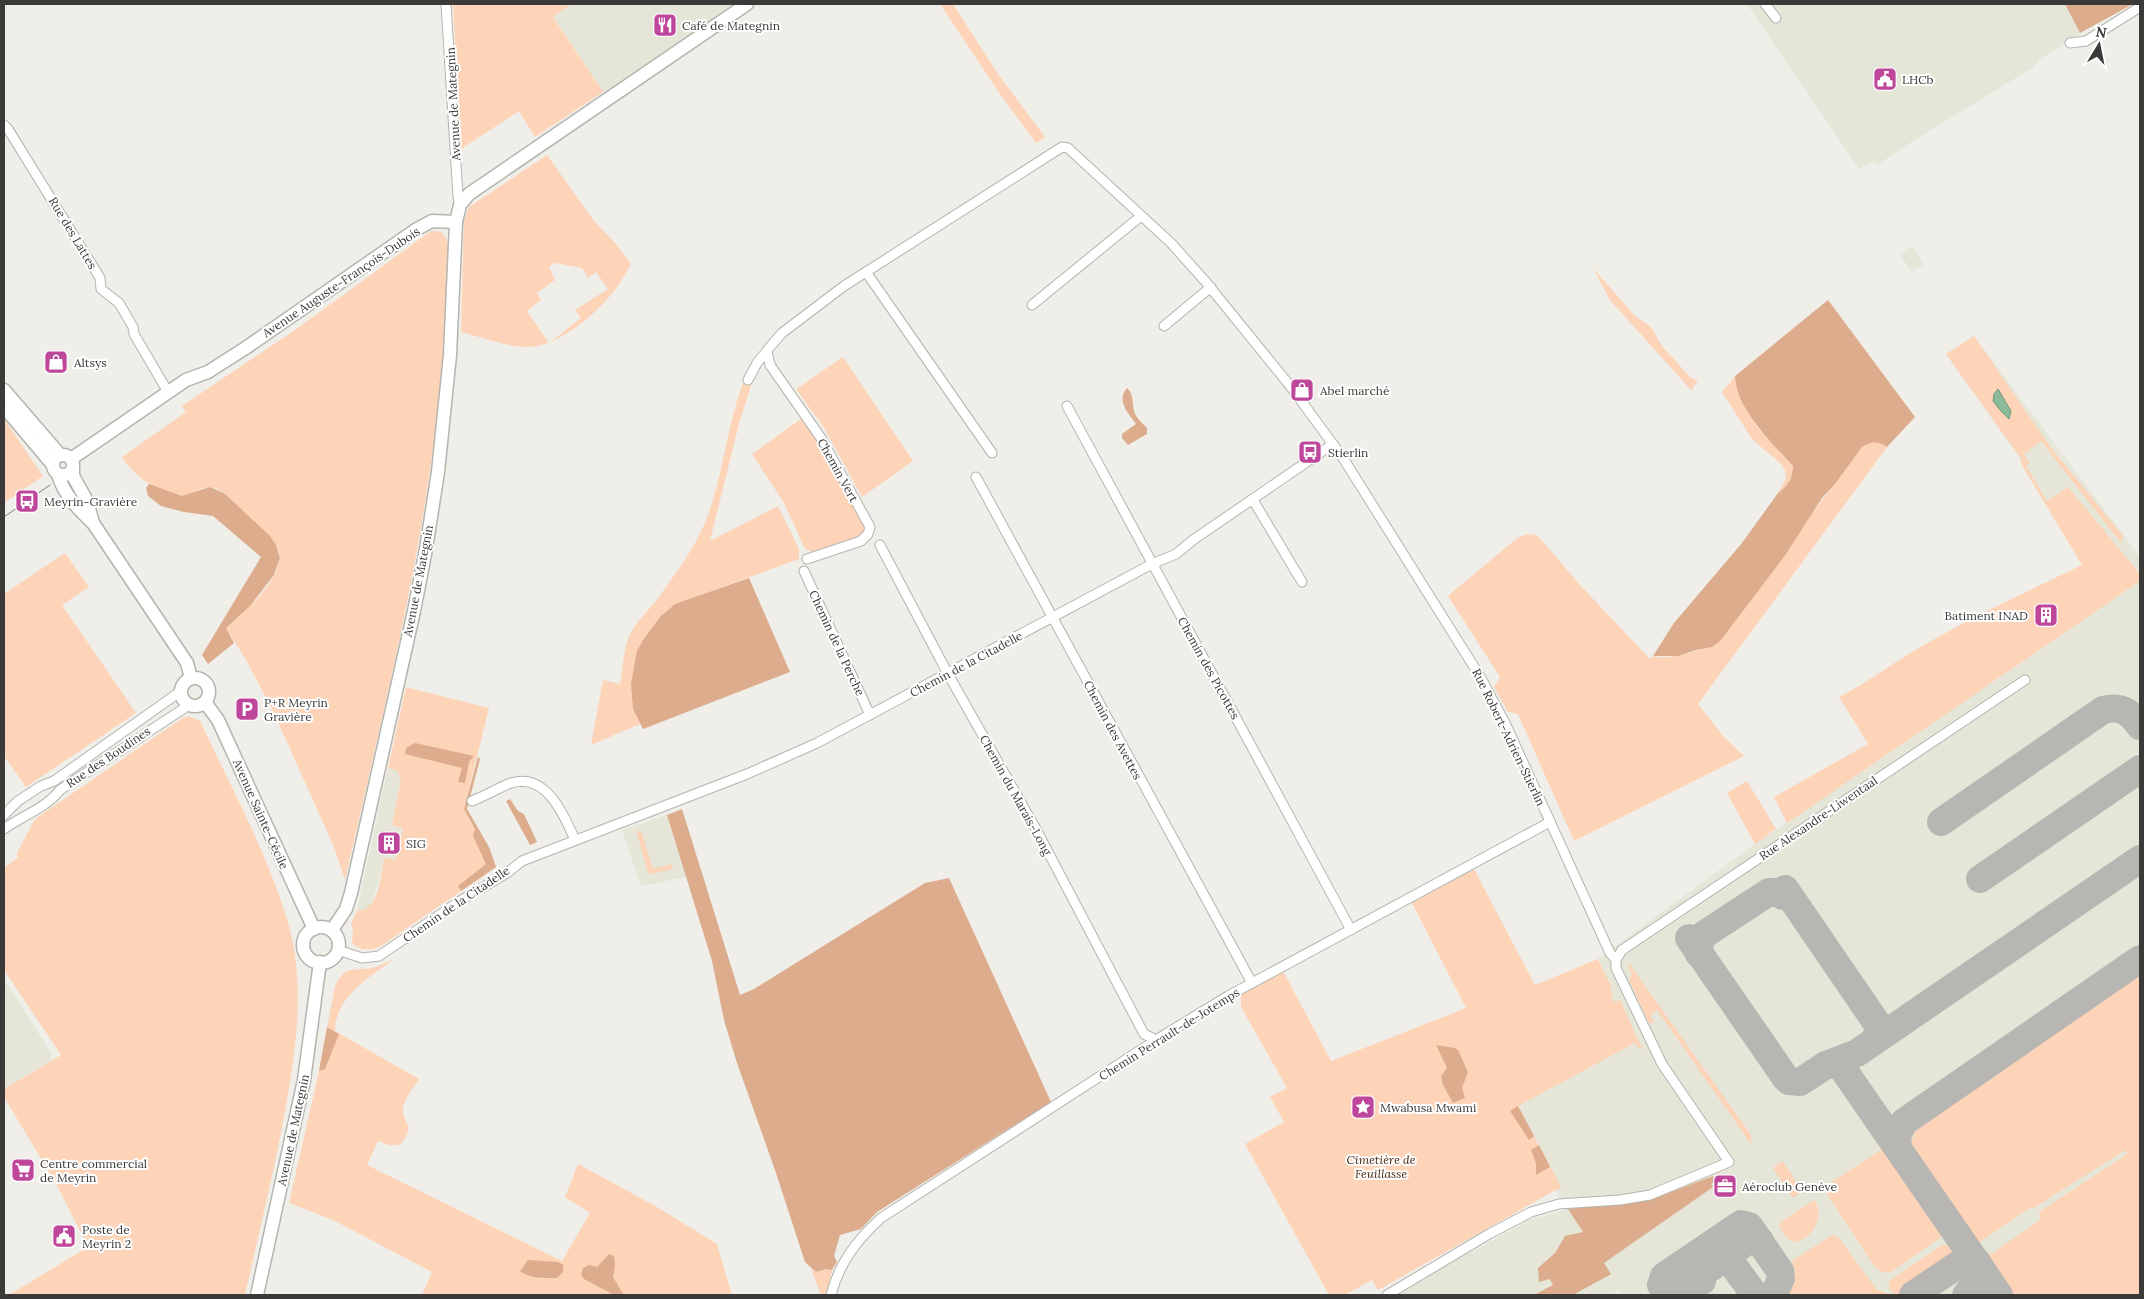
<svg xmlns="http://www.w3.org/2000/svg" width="2144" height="1299" viewBox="0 0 2144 1299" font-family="Lora,serif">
  <rect width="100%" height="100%" fill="#efeee9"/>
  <!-- built -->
  <g fill="#e5e5d8">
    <polygon points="571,4 738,4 616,87 603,92 553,16"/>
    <polygon points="1747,4 2065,4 2080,33 2039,60 2032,68 1916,139 1877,165 1875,161 1859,169"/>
    <polygon points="1912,246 1924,264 1912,272 1900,255"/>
    <polygon points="1974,336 2140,557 2140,1295 1622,1295 1615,1290 1617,1295 1399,1295 1464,1254 1474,1251 1529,1220 1565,1210 1518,1106 1613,1009 1611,986 1598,959 1755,844 2140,581 2068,487 2047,501 2022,461 1946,354"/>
    <polygon points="388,768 397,771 401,780 392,825 404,828 396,861 385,858 372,903 365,910 357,911"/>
    <polygon points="667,815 686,877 641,886 622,830"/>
    <polygon points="4,979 51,1053 50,1061 4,1089"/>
  </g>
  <!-- green -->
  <g fill="#fed4b8" fill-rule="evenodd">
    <polygon points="453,4 571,4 553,17 603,92 535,137 519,111 461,149"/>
    <polygon points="940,4 953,4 998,74 1045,137 1036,143 1000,94"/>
    <path d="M547,155L594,221L615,243L631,264C626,273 621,282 615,290C597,313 558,347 528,347C506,347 482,337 461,332L464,221L469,207ZM555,263L582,268L588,278L596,272L608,289L575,310L581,318L549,343L527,311L541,300L537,293L555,280L549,267Z"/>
    <path d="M431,231C436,231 442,231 445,236C451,245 447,290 446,303C438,500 388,690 345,880L334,847L273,711L246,660L226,628C243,613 293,571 276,545C269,534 255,525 246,516C236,506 226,489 211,487C201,486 191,496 182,496C160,496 133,475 122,457L186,412L182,406L295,330Z"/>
    <polygon points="1593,268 1635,316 1651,327 1662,346 1691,378 1698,381 1691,390 1610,300"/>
    <path d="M1974,336L2051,448L2123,536L2121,543L2041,441L2024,454L2030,464L2026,466L2047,501L2068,487L2140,574V581L1787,823L1774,797L1868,744L1839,697C1869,682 1895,661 1924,645C1975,615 2029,591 2082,565L2020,462L2022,460L1946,354Z"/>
    <polygon points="843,357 913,461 862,497 823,426 796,389"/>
    <path d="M1735,376V382L1757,427L1793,466C1792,479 1789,485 1778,493L1786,479L1785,470L1780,463L1752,439L1722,392Z"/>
    <path d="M745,378L752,382L739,424L710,541L778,506L799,549V559L676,604L660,617L643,640L633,709L640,724L591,745L603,680L620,684C623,669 623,653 628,639C633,625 646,613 655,602C673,577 692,553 704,525C724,478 726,425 745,378Z"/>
    <polygon points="4,419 43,476 4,503"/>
    <polygon points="801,419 818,442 865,528 861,537 816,553 805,549 784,503 752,454"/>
    <path d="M1877,442L1887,447L1698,704L1724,737L1744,756L1574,841L1518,714L1508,712L1494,687L1500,677L1448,596L1516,539C1524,534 1532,532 1540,538L1580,585L1650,659L1653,656C1668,661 1696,650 1712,647L1862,447L1868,443Z"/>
    <polygon points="65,553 89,587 62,605 136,713 26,787 4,756 4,594"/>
    <path d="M406,687L489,708L464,809L496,867L381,946C372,951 360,951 352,943L353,928L351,923L357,911C379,911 381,875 384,858L396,860L403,828L392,825L401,780L397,771L388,768Z"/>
    <path d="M188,716L200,721C231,787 268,854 289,926C306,988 295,1055 284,1117C273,1177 258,1236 245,1295H9L88,1247L58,1187L4,1097V1089L61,1055L4,970V868L18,857L17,853L35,819L181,719Z"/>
    <polygon points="1747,781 1776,829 1755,844 1727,793"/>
    <polygon points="636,830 642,833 653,869 672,864 673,869 651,874 648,873"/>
    <path d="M1474,869L1535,985L1598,959L1611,986L1613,1002L1620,1000L1642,1048L1640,1049L1635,1043L1518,1106L1561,1187L1378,1290L1372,1280L1345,1295H1329L1245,1144L1284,1122L1270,1097L1287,1088L1241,1007V993L1283,971L1331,1061L1466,1008L1412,903ZM1437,1045L1458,1051L1468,1072L1462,1088Z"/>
    <path d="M394,959C370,977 335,997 335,1031L419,1079C414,1087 404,1099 403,1108C402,1127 418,1122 400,1145H389L380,1141L377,1143L367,1165L562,1261L590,1213L565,1197L578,1164L657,1207L717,1244L732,1295H422L432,1272L333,1220L289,1203L319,1071L335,986C346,965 352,971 372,968C379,966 387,962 394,959Z"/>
    <polygon points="1628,962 1751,1135 1751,1144 1657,1010 1650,1016 1655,1022 1649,1023 1629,980 1632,975 1630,971"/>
    <polygon points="2140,971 2140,1295 2013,1295 1987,1257 2040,1220 2039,1212 2127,1154 2125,1150 2034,1208 2031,1207 1980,1242 1975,1241 1915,1155 1917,1153 1910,1141 1915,1136 1913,1133 1918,1129 1916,1125"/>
    <path d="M1885,1147L1942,1230L1940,1238L1891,1272C1882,1274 1878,1270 1872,1263L1823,1188Z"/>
    <polygon points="1782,1161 1803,1191 1793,1198 1773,1168"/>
    <path d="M1814,1200C1827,1216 1808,1245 1793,1241C1787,1239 1783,1232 1779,1227L1781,1222Z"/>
    <polygon points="1832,1235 1839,1238 1877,1290 1885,1292 1888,1295 1781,1295 1791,1274 1795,1272 1792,1261"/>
    <polygon points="1942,1245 1951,1245 1956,1253 1954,1257 1905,1295 1895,1295 1889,1288 1889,1281"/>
    <polygon points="811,1269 816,1272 826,1269 832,1270 827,1295 821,1295"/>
  </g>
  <!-- forest -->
  <g fill="#dcac8c">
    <polygon points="2065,4 2133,4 2080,33"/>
    <path d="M1828,300L1915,417L1887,447C1878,441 1871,441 1862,447L1835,484L1822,498L1786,554L1721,640L1712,647L1696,650L1678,656H1653L1674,623L1742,543L1778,493C1789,485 1792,479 1793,466C1773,444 1736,409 1735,376Z"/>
    <path d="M1127,388C1134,394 1132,403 1134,411C1136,418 1142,423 1147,428V434L1128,445L1122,438V434L1136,424C1128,413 1116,400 1127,388Z"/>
    <polygon points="149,484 182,496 210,487 224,493 270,536 276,545 280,558 274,575 250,606 226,628 234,643 208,664 202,655 261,557 213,516 184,512 161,506 148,496 146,488"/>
    <polygon points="749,578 790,672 643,729 633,709 631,684 637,651 643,640 660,617 675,604"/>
    <polygon points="415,743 474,756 469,762 465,783 458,782 462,768 405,754 406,748"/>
    <polygon points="478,757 480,759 467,809 489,847 496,867 461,891 458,886 486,864 473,836 475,829 464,809"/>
    <polygon points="510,799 518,811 524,814 537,842 530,845 506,801"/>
    <polygon points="682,809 740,995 754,989 925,883 949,878 1051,1102 877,1212 861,1229 840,1235 834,1256 837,1262 832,1270 826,1269 816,1272 805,1262 775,1170 737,1063 724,1020 712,961 667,815"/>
    <polygon points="327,1027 339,1034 325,1069 319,1071"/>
    <polygon points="1436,1045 1455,1048 1458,1050 1468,1072 1462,1088 1465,1098 1453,1103 1443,1085 1441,1076 1447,1068"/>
    <polygon points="1518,1106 1534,1136 1529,1140 1510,1111"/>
    <polygon points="1539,1145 1550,1167 1536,1175 1536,1163 1531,1150"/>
    <polygon points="1713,1176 1715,1181 1711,1184 1713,1187 1604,1263 1611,1274 1573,1295 1534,1295 1553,1285 1550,1279 1539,1282 1538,1268 1555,1253 1565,1236 1583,1232 1568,1209 1650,1200"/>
    <polygon points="609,1254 614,1256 615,1265 613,1277 623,1294 614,1295 584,1279 581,1275 583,1268 589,1265 597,1267"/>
    <path d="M528,1260L558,1262L563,1265V1272L557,1278C545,1278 530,1279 520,1271Z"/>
  </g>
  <!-- water -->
  <polygon fill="#8abc9a" stroke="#72957d" points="1998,389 2011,411 2009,419 2000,410 1993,401 1994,394"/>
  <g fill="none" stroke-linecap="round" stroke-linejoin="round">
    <!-- taxiway -->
    <g stroke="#b8b6b2" stroke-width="28">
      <path d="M1941,822L2103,710C2121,705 2130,712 2140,726"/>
      <polyline points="1980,879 2140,769"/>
      <polyline points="1785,889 1876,1022 1879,1031 1874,1041"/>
      <polyline points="1689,938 1785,1077 1789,1081 1800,1082 1826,1065 1857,1053 2140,859"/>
      <polyline points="1699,954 1700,941 1705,934 1769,892 1775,892 1783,896"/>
      <polyline points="1826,1065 1835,1064 1843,1069 1999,1295"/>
      <polyline points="1898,1146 1897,1135 1904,1122 2140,959"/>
      <polyline points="1719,1246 1755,1295"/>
      <polyline points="1668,1295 1661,1285 1664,1276 1741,1224 1749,1226 1780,1271 1781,1278 1774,1295"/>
      <polyline points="1673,1295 1674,1292 1692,1280 1702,1281 1703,1273 1722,1260 1730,1261 1733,1252 1750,1239 1760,1241"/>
      <polyline points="1913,1295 1965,1260 1972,1259 1977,1262"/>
      <polyline points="1966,1295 1979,1278 1981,1268"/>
    </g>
    <!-- minor casing -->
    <g stroke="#b4b4af" stroke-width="11">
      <g id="minor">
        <polyline points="446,4 458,197 460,205"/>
        <polyline points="1765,4 1776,18"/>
        <polyline points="2070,43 2086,41 2140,7"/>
        <polyline points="4,125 8,129 100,278 101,289 119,303 133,327 134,334 168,392"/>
        <polyline points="866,272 992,453"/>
        <polyline points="1032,305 1141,216"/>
        <polyline points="1164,326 1211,287"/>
        <polyline points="748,380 757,363 767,351"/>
        <polyline points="1067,406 1351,930"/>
        <polyline points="976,477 1252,983"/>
        <polyline points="1253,500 1302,582"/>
        <polyline points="880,545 948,674 1037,831 1144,1034 1156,1040"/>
        <polyline points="807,559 861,541 868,534 870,527 821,438 770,365 767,351 769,348 782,333 844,286 1062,147 1068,148 1171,243 1205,281 1291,387 1343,458 1481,678 1506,725 1610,953 1616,960 1616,968 1662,1064 1729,1162 1650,1195 1620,1200 1559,1204 1531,1212 1489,1234 1387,1295"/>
        <polyline points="804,571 870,715"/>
        <path d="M472,801C485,796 498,788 511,783C546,772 564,815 575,840"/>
        <polyline points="4,815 18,801 41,786 54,781 181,691"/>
        <path d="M4,829C23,815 45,809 60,790L189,705"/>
        <polyline points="338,950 362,958 379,956 460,901 507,873 522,861 747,774 817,743 1152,564 1176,554 1193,540 1333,444"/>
        <polyline points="1616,960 1622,950 2025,680"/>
        <path d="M831,1295C839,1263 857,1240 881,1218L1156,1040L1228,996L1550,822"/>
      </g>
    </g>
    <!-- secondary casing -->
    <g stroke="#b4b4af" stroke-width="15">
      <g id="secondary">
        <polyline points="4,390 60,455"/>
        <polyline points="4,407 52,464"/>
        <circle cx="63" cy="465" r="10"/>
        <polyline points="71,459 186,380 208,372 247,347 417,229 432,221 456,222"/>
        <polyline points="73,468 73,476 87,501 93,523"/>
        <path d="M58,474C63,494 79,510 93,523L187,663L191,678"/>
        <circle cx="195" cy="692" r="14"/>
        <polyline points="205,702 218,720 314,929"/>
        <circle cx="321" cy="945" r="18"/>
        <polyline points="332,930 346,909 351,893 414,611 426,549 438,472 450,355 456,222 460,205 469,194 747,4"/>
        <polyline points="257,1295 304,1080 320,962"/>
      </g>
    </g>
    <!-- minor -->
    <use href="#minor" stroke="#fff" stroke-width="9"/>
    <!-- secondary -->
    <use href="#secondary" stroke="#fff" stroke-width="12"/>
    <!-- tram -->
    <polyline stroke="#807f7c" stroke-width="1" points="4,517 50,485"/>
  </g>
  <!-- icons -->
  <defs>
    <g id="restaurant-square" transform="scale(1.25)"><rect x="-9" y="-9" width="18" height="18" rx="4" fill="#be479c" stroke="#fff"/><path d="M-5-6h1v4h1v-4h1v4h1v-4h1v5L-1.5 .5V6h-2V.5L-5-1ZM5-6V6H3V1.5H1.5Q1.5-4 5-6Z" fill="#fff"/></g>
    <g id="civic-square" transform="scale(1.25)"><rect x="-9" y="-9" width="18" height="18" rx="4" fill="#be479c" stroke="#fff"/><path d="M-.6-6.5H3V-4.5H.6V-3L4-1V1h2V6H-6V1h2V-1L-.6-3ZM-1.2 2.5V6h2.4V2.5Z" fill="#fff"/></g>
    <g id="shop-square" transform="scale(1.25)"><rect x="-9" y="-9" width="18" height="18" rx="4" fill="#be479c" stroke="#fff"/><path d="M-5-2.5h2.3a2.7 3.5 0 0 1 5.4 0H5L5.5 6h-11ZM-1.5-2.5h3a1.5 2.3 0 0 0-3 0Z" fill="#fff"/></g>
    <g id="bus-square" transform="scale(1.25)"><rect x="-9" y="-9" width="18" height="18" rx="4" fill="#be479c" stroke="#fff"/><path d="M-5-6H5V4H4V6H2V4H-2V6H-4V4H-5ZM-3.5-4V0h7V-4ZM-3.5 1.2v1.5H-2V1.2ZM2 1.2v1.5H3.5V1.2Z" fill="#fff"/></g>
    <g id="building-square" transform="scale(1.25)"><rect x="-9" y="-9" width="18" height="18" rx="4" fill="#be479c" stroke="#fff"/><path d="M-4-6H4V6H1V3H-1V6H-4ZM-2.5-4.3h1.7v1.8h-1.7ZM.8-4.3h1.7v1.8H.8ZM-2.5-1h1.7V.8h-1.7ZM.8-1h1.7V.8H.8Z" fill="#fff"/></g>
    <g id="parking-square" transform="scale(1.25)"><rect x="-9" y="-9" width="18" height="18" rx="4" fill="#be479c" stroke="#fff"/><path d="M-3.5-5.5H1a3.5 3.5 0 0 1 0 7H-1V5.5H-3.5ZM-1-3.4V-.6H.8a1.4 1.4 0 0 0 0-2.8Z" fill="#fff"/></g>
    <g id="sight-square" transform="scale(1.25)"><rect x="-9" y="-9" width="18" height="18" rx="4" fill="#be479c" stroke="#fff"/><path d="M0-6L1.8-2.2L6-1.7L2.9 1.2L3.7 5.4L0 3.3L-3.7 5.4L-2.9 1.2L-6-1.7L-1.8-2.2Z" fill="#fff"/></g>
    <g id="supermarket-square" transform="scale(1.25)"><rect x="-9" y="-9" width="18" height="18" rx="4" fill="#be479c" stroke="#fff"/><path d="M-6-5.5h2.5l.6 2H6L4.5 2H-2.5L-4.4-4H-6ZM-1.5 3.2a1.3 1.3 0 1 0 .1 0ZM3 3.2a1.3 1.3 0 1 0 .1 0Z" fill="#fff"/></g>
    <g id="office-square" transform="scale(1.25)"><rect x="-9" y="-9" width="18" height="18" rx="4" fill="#be479c" stroke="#fff"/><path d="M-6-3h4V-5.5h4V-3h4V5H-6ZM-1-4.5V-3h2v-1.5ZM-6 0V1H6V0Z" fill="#fff"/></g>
  </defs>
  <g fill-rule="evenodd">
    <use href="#restaurant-square" x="665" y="25"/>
    <use href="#civic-square" x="1885" y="79"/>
    <use href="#shop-square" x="56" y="362"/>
    <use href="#shop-square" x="1302" y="390"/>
    <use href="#bus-square" x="1310" y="452"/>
    <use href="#bus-square" x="27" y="501"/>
    <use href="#building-square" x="2046" y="615"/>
    <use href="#parking-square" x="247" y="709"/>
    <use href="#building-square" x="389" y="843"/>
    <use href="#sight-square" x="1363" y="1107"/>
    <use href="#supermarket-square" x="23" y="1170"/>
    <use href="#office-square" x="1725" y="1186"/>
    <use href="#civic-square" x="64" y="1236"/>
  </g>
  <g text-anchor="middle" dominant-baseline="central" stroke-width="4" stroke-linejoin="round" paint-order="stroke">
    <!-- poi labels -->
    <g font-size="12" fill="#3b3a38" stroke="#fff" text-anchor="start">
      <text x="682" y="25">Café de Mategnin</text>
      <text x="1902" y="79">LHCb</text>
      <text x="74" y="362">Altsys</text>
      <text x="1320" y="390">Abel marché</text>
      <text x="1328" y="452">Stierlin</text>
      <text x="44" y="501">Meyrin-Gravière</text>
      <text x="2028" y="615" text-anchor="end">Batiment INAD</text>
      <text x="264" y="702">P+R Meyrin<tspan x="264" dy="14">Gravière</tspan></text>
      <text x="406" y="843">SIG</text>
      <text x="1380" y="1107">Mwabusa Mwami</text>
      <text x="40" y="1163">Centre commercial<tspan x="40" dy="14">de Meyrin</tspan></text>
      <text x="1742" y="1186">Aéroclub Genève</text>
      <text x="82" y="1229">Poste de<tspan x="82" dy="14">Meyrin 2</tspan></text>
    </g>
    <!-- street labels -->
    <g font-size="12" fill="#3b3a38" stroke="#fff">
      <text transform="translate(453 104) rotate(-93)">Avenue de Mategnin</text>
      <text transform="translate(73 233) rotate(59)">Rue des Lattes</text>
      <text transform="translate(341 282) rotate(-34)">Avenue Auguste-François-Dubois</text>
      <text transform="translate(838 470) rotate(61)">Chemin Vert</text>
      <text transform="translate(418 581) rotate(-79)">Avenue de Mategnin</text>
      <text transform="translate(837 643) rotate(65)">Chemin de la Perche</text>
      <text transform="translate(966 664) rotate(-28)">Chemin de la Citadelle</text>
      <text transform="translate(1209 668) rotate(61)">Chemin des Picottes</text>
      <text transform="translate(1113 730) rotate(62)">Chemin des Avettes</text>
      <text transform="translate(1509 737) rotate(64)">Rue Robert-Adrien-Stierlin</text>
      <text transform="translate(108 757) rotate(-34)">Rue des Boudines</text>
      <text transform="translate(1016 795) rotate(61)">Chemin du Marais-Long</text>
      <text transform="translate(261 814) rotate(66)">Avenue Sainte-Cécile</text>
      <text transform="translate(1818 818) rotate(-34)">Rue Alexandre-Liwentaal</text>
      <text transform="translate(456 904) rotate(-34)">Chemin de la Citadelle</text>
      <text transform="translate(1169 1034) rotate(-32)">Chemin Perrault-de-Jotemps</text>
      <text transform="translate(293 1130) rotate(-78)">Avenue de Mategnin</text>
    </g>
    <!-- park labels -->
    <g font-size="12" font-style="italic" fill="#47270e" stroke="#fff">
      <text x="1381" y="1159">Cimetière de<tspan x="1381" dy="14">Feuillasse</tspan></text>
    </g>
  </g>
  <!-- border -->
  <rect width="2144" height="1299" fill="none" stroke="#3b3a38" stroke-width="10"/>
  <!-- north arrow -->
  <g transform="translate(2099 45) rotate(10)" stroke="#ffffff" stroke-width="4" paint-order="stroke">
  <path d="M0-4L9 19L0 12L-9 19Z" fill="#3b3a38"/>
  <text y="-8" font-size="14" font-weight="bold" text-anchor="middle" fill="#3b3a38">N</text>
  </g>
</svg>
